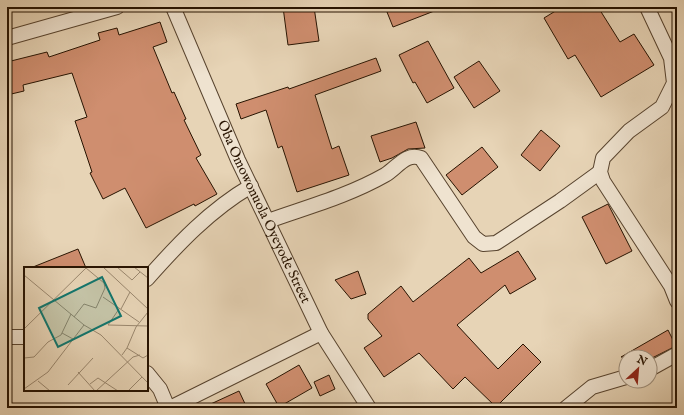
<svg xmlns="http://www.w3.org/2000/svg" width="684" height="415" viewBox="0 0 684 415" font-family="'IM FELL English',serif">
  <rect width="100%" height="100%" fill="#e7d4b6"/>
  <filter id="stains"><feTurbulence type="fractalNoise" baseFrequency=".005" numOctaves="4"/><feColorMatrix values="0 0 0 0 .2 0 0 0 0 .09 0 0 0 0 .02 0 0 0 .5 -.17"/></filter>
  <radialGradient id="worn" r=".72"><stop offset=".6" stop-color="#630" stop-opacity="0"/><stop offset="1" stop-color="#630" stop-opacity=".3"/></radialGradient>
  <!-- building -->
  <g fill="#cf8e6f" stroke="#271301">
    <polygon points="283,7 314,7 319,41 288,45"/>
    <polygon points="401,7 441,7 442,8 393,27 387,12"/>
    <polygon points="562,7 598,7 620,42 634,34 654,65 601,97 575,55 568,59 544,18"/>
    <polygon points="160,22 167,42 153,47 172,93 174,92 186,119 184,120 201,155 196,158 217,194 195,206 194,204 146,228 125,188 103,199 90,173 92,172 75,121 87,117 72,73 23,85 24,91 7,95 7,62 47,52 49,57 100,40 98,33 117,28 119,35"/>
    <polygon points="428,41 454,88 427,103 415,82 413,83 399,55"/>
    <polygon points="376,58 381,71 315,95 332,149 339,146 349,175 297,192 282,146 278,148 266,110 241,119 236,104 288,87 289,89"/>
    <polygon points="479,61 500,91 474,108 454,77"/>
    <polygon points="416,122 425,148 408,149 392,158 380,162 371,136"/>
    <polygon points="541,130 560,146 540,171 521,155"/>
    <polygon points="482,147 498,167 462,195 446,175"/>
    <polygon points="608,204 632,251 606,264 582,217"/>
    <polygon points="78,249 86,268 33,268 33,267"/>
    <polygon points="518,251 536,279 510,294 505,285 457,325 498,369 523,344 541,362 496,407 465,377 453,389 419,353 384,377 364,348 382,336 368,319 368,314 401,286 413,302 469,258 481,273"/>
    <polygon points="358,271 366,294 351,299 335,280"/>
    <polygon points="668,330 676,346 650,359 650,357 621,357"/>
    <polygon points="299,365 312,388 279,407 266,384"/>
    <polygon points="329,375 335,389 320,396 314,382"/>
    <polygon points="239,391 247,408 202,408"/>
  </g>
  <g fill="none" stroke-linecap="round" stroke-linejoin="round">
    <!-- street casing -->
    <g stroke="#57432e" stroke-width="16">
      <g id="street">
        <path id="s1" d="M173,7L238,160L321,333L369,408"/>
        <polyline points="647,7 671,58 674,83 662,107 629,131 603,158 600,172 603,181 671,286 677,301"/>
        <polyline points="7,38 117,7"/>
        <path d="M268,221C307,207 348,196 385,175C397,168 406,152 421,158L474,237L483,244L496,243L560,201L600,172"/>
        <path d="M147,279C178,244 210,210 251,186"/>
        <polyline points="7,337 25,337"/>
        <polyline points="650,369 677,354"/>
        <polyline points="147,373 160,389 168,408"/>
        <polyline points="170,408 321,333"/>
        <polyline points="566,408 592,387 626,377"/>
      </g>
    </g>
    <!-- street -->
    <use href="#street" stroke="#efe3d0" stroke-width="14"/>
  </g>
  <g text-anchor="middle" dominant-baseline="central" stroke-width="3" stroke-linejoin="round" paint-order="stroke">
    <!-- street labels -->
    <g font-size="14" fill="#271301" stroke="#efe3d0">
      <text stroke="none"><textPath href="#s1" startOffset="224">Oba Omowonuola Oyeyode Street</textPath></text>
    </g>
  </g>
  <!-- overview -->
  <g transform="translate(24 267)">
    <rect width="124" height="124" fill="#e7d4b6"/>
    <path fill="none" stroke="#9a876e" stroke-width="1" d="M79,0L124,42M93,0L108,13L116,5M110,0L124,11M0,8L60,58L77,68L124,116M79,30L115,55M95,42L84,58L124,59M97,42L106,25M50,50L60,37L72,41L81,21L80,16L62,1M0,62L63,0M38,66L49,72M103,81L119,91L124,88M98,88L103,81L112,60L124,45M0,91L10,90L24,75L37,68L47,47M54,105L71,124M14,114L26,124M66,117L74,111L94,124M44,118L69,91M0,122L24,105L60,58M72,124L109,90L116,88M104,124L118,110"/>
    <path fill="#0f766e" fill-opacity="0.15" stroke="#0f766e" stroke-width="2" d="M78,10L97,49L34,80L15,41Z"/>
    <rect width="124" height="124" fill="none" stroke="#271301" stroke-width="2"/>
  </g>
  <!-- margin -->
  <rect width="684" height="415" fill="none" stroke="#e7d4b6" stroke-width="24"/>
  <rect x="8" y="8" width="668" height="399" fill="none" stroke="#271301" stroke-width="2"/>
  <rect x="12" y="12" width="660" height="391" fill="none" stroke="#271301"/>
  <!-- north arrow -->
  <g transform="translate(638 369) rotate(26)"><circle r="19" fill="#efe3d0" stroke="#9f907d"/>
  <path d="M0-3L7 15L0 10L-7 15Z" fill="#8f2418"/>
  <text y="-6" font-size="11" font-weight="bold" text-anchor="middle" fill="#271301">N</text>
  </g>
  <rect width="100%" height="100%" filter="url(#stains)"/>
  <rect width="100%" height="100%" fill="url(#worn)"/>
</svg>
